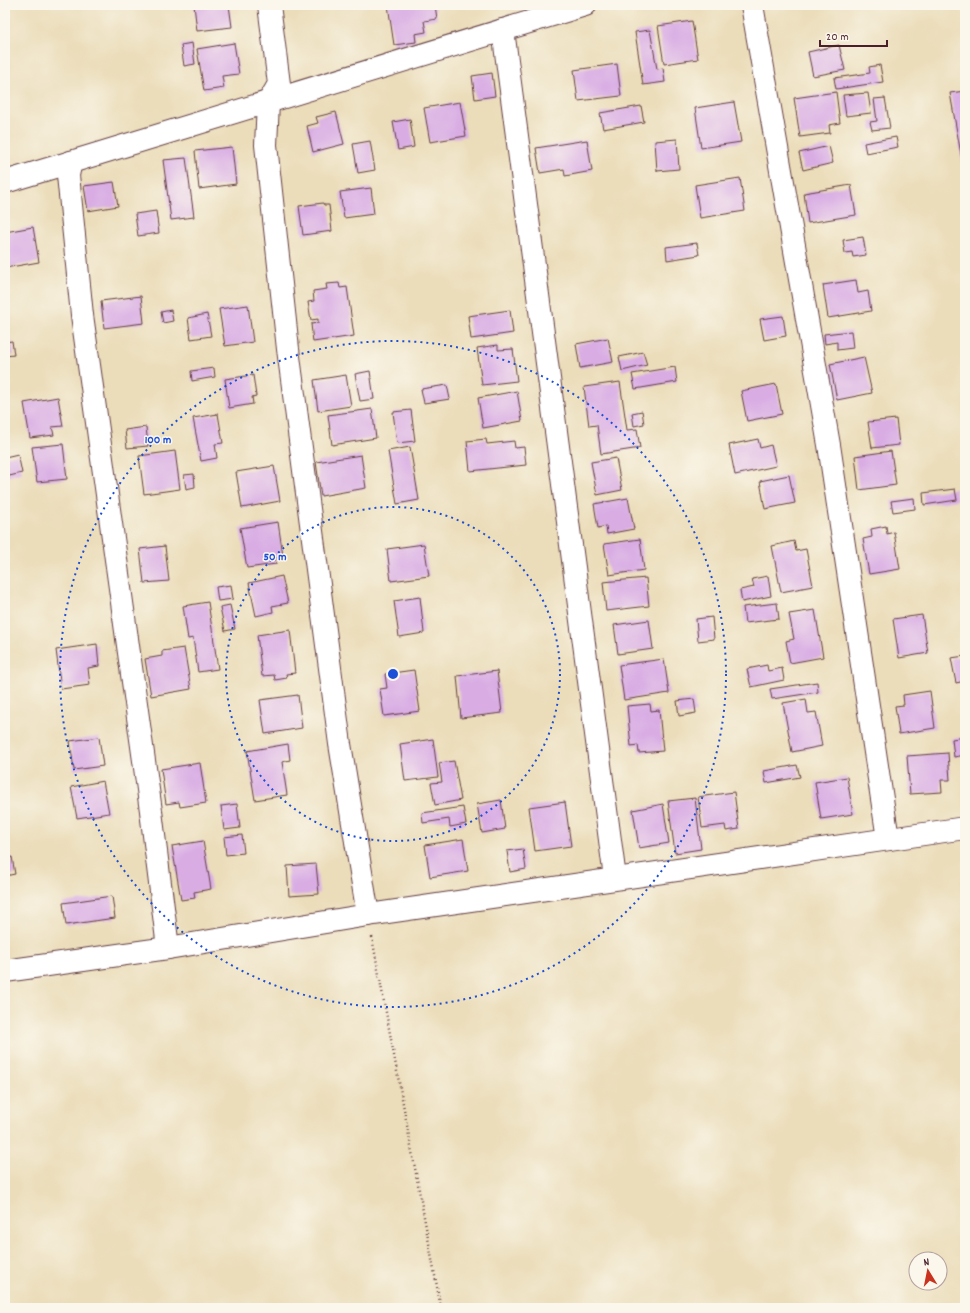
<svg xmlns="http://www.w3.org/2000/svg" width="970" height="1313" viewBox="0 0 970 1313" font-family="Dekko,sans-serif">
  <rect width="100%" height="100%" fill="#fbf7ec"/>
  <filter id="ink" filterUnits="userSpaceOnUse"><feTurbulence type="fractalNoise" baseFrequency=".025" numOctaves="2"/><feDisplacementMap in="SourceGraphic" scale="8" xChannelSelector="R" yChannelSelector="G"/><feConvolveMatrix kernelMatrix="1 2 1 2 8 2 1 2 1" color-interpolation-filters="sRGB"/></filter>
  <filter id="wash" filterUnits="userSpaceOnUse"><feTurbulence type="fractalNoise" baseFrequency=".012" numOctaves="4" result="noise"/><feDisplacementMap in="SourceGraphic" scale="16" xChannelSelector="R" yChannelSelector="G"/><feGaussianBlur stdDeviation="0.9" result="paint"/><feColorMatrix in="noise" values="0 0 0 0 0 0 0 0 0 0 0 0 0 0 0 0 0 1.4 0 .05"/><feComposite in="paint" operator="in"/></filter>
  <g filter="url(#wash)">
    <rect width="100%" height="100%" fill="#ebddba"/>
    <g id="blocks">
      <!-- building -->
      <g fill="#d9ade4">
        <polygon points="194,5 229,5 232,27 197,31"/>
        <polygon points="388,5 435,5 437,19 424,21 426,32 415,34 416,42 394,45"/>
        <polygon points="692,21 698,59 664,64 658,26"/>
        <polygon points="650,30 657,69 663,68 665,82 643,85 635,32"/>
        <polygon points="192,43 195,64 184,66 181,45"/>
        <polygon points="234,43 239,74 222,76 224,88 204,91 197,49"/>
        <polygon points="839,45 845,70 813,76 808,52"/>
        <polygon points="617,64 621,96 578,101 574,70"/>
        <polygon points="880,65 883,82 836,89 834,78 870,73 869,67"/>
        <polygon points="492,73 495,96 475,99 472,76"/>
        <polygon points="965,91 965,171 964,171 950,93"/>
        <polygon points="836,92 840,123 829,125 830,133 800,137 794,98"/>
        <polygon points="868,93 871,113 846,116 843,95"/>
        <polygon points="885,98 890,128 872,130 870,122 877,121 874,99"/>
        <polygon points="460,102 466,136 430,142 424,108"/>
        <polygon points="734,102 741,142 701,148 695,108"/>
        <polygon points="641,106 644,122 603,129 600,113"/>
        <polygon points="336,112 344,144 313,152 307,126 318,123 316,117"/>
        <polygon points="410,119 414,147 398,150 393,122"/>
        <polygon points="896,137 898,147 866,153 864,143"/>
        <polygon points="677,139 679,169 657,171 655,141"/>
        <polygon points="587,140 592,171 565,176 564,169 540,173 536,148"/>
        <polygon points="370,141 375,170 358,173 353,144"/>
        <polygon points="829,146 833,163 803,170 799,153"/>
        <polygon points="232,147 236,184 199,189 195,151"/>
        <polygon points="186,158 194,217 171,220 163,160"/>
        <polygon points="740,178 745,211 700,218 695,185"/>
        <polygon points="114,182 118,206 88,211 84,186"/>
        <polygon points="851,185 856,215 808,223 804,193"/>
        <polygon points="371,188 374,214 344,218 340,192"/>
        <polygon points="323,203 324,205 329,205 332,231 303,235 299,206"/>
        <polygon points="156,211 159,233 138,236 135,214"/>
        <polygon points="33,227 39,262 5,268 5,232"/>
        <polygon points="863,237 866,255 853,257 852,252 845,253 843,240"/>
        <polygon points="697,243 699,255 667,260 666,247"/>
        <polygon points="856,280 858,293 868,291 871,311 828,318 823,285"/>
        <polygon points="339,283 340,288 347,287 354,336 313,342 311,324 318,323 318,319 311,320 308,302 314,301 313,291 327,289 326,284"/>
        <polygon points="141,296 144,323 104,328 101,301"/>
        <polygon points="248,305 253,342 225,346 219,309"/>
        <polygon points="171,310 173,321 163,323 161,312"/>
        <polygon points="510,310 513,333 471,339 468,316"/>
        <polygon points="207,314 211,336 191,339 188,318"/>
        <polygon points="783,316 786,336 764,340 760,319"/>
        <polygon points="851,331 853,348 837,350 837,342 825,344 824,334"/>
        <polygon points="608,338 613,362 580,368 576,344"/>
        <polygon points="12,341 14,355 5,356 5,342"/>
        <polygon points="498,345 498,350 513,349 517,381 482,385 477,348"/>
        <polygon points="643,352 647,365 622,371 619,357"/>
        <polygon points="864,357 872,393 837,400 830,364"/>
        <polygon points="675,367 677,382 635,389 632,374"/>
        <polygon points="214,368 215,377 192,381 191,371"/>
        <polygon points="370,371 374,399 360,401 355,374"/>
        <polygon points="253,375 256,396 252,397 253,404 229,408 225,379"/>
        <polygon points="346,375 351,406 318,411 314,380"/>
        <polygon points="620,382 627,430 637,429 640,448 601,454 597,425 589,426 584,387"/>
        <polygon points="776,384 782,414 747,421 741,391"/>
        <polygon points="447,385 450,399 424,403 421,389"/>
        <polygon points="517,391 522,421 483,428 478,398"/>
        <polygon points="58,397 63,426 52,427 54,435 30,438 24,403"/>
        <polygon points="372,409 376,438 332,445 328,415"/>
        <polygon points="411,410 415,441 397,443 393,412"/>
        <polygon points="642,411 644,424 634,426 632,413"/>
        <polygon points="218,414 223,443 215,444 217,458 201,461 193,418"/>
        <polygon points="896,419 899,445 872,448 868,422"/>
        <polygon points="146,427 148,446 127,448 125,430"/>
        <polygon points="486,439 487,444 514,441 515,448 524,447 526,465 470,471 467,441"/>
        <polygon points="758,439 760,448 771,445 776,466 735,475 729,445"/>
        <polygon points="63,444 67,479 37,482 32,447"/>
        <polygon points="410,447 419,500 397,504 388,451"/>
        <polygon points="175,451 180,489 144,494 139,456"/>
        <polygon points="891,451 896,485 859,490 855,456"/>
        <polygon points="18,454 22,473 5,477 5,457"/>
        <polygon points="361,455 366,488 321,496 316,462"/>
        <polygon points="616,458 622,490 597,495 591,462"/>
        <polygon points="274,466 280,501 242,508 236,472"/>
        <polygon points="194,474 195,487 186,489 184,475"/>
        <polygon points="789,475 795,503 765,509 760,481"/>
        <polygon points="955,489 957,500 924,505 923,493"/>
        <polygon points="628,498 634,529 607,534 606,526 598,528 594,504"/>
        <polygon points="914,498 915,509 893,512 891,501"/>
        <polygon points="278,522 283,556 275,558 276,564 247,568 240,528"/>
        <polygon points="886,526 887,534 894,532 900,569 869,574 863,539 872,537 871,529"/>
        <polygon points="640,539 644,570 609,575 604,544"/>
        <polygon points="794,541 796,551 806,549 813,586 781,592 772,546"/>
        <polygon points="424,544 429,576 391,581 387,549"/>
        <polygon points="165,546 169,581 144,583 140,549"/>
        <polygon points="282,576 288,603 272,606 273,612 256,616 249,583"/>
        <polygon points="768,576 771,596 742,602 740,590 754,587 752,579"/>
        <polygon points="646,578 649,606 606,611 603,582"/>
        <polygon points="231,585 233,599 218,601 216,587"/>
        <polygon points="420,597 424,633 399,637 394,601"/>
        <polygon points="208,602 218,669 198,672 193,638 188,639 183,606"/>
        <polygon points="777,603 779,619 745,623 743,607"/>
        <polygon points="230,605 235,629 225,631 220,607"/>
        <polygon points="815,610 823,657 790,663 786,641 794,639 789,614"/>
        <polygon points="922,615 928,653 899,658 893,619"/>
        <polygon points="712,617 714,639 698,641 696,619"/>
        <polygon points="649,620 653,649 618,654 614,625"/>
        <polygon points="290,630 295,673 286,674 287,678 275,680 274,675 262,676 257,635"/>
        <polygon points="97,644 99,666 88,668 90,685 61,689 56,650"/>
        <polygon points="184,648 191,689 151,696 145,659 162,656 162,651"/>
        <polygon points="965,656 965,681 956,683 951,658"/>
        <polygon points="664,659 669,693 624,700 619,665"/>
        <polygon points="767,665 768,671 782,668 784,680 751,687 747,669"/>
        <polygon points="414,670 420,711 384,716 380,689 387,688 385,674"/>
        <polygon points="497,671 502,713 461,718 457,676"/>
        <polygon points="817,682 818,692 772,699 770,689"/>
        <polygon points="930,691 935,728 899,734 895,706 904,705 903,695"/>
        <polygon points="298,695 302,728 265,734 260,700"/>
        <polygon points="694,699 696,713 679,716 677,701"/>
        <polygon points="806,699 808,713 816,712 822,746 792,752 783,703"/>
        <polygon points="650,704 651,711 659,710 663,751 639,753 638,745 631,746 627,706"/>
        <polygon points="99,737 103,766 74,770 70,741"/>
        <polygon points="965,737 965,755 954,757 952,739"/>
        <polygon points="433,739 438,777 405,781 400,744"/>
        <polygon points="288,744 290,760 282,762 287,795 255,800 247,751"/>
        <polygon points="948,753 950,780 941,780 942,792 910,794 907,756"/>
        <polygon points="454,761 461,800 435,805 431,783 442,782 439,763"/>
        <polygon points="200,763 206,803 180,807 179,802 166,804 161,769"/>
        <polygon points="797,765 800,777 766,783 764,771"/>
        <polygon points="847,777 853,814 821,819 815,782"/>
        <polygon points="103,781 109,813 77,818 71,787"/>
        <polygon points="734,792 739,829 726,831 725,825 702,828 698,797"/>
        <polygon points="695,798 701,849 675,853 668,801"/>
        <polygon points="501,800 505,829 482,833 477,804"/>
        <polygon points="565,802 571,846 535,851 529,807"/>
        <polygon points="237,804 240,828 224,830 221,806"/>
        <polygon points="663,804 669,843 639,848 633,810"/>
        <polygon points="463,807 466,824 450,827 449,819 423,823 422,813"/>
        <polygon points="242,835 244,853 226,855 224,837"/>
        <polygon points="463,839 468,871 430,877 425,845"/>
        <polygon points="203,841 211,889 194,892 195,898 181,900 172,846"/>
        <polygon points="523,849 526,869 510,872 507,851"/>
        <polygon points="12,857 15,874 5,876 5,859"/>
        <polygon points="316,864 319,894 289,896 287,866"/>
        <polygon points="112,896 115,918 66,925 63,903"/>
      </g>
    </g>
  </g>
  <g filter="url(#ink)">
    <use href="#blocks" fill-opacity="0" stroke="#623c40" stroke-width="1"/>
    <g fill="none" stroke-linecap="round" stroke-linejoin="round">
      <!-- minor casing -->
      <g stroke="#623c40" stroke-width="24">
        <g id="minor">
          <polyline points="269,5 279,84 268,103 266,145 288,349 340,744 368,915"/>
          <polyline points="752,5 829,445 888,839"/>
          <polyline points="503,30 615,878"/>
          <polyline points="5,182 71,162"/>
          <polyline points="168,948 151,811 82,315 68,175 71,162 585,5"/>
          <polyline points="5,971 168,948 368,915 965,828"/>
        </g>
      </g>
      <!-- path -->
      <polyline stroke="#623c40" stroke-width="2.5" stroke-dasharray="1 3" stroke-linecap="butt" points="372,937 441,1308"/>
      <!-- minor -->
      <use href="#minor" stroke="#fff" stroke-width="22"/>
    </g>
  </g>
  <!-- distance rings -->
  <g fill="none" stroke="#1d4ed8" stroke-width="2" stroke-dasharray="2 4">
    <circle cx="393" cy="674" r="167"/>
    <circle cx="393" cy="674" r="333"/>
  </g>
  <circle cx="393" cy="674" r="6" fill="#1d4ed8" stroke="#fbf7ec" stroke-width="2"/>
  <g font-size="12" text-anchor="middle" font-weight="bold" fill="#1d4ed8" stroke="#fbf7ec" stroke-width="3" stroke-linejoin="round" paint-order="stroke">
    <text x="158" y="443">100 m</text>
    <text x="275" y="560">50 m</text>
  </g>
  <!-- margin -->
  <rect width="970" height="1313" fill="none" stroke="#fbf7ec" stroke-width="20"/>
  <!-- north arrow -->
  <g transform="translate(928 1271) rotate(350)"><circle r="19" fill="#fbf7ec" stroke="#b4a19f"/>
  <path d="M0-3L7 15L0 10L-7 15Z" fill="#c8321e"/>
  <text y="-6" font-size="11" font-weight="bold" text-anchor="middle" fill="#4a1f2b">N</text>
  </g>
  <!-- scale -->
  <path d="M820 40v6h67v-6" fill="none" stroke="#4a1f2b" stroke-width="2"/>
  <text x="826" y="40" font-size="12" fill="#4a1f2b" stroke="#fbf7ec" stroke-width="3" paint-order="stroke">20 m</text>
</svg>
